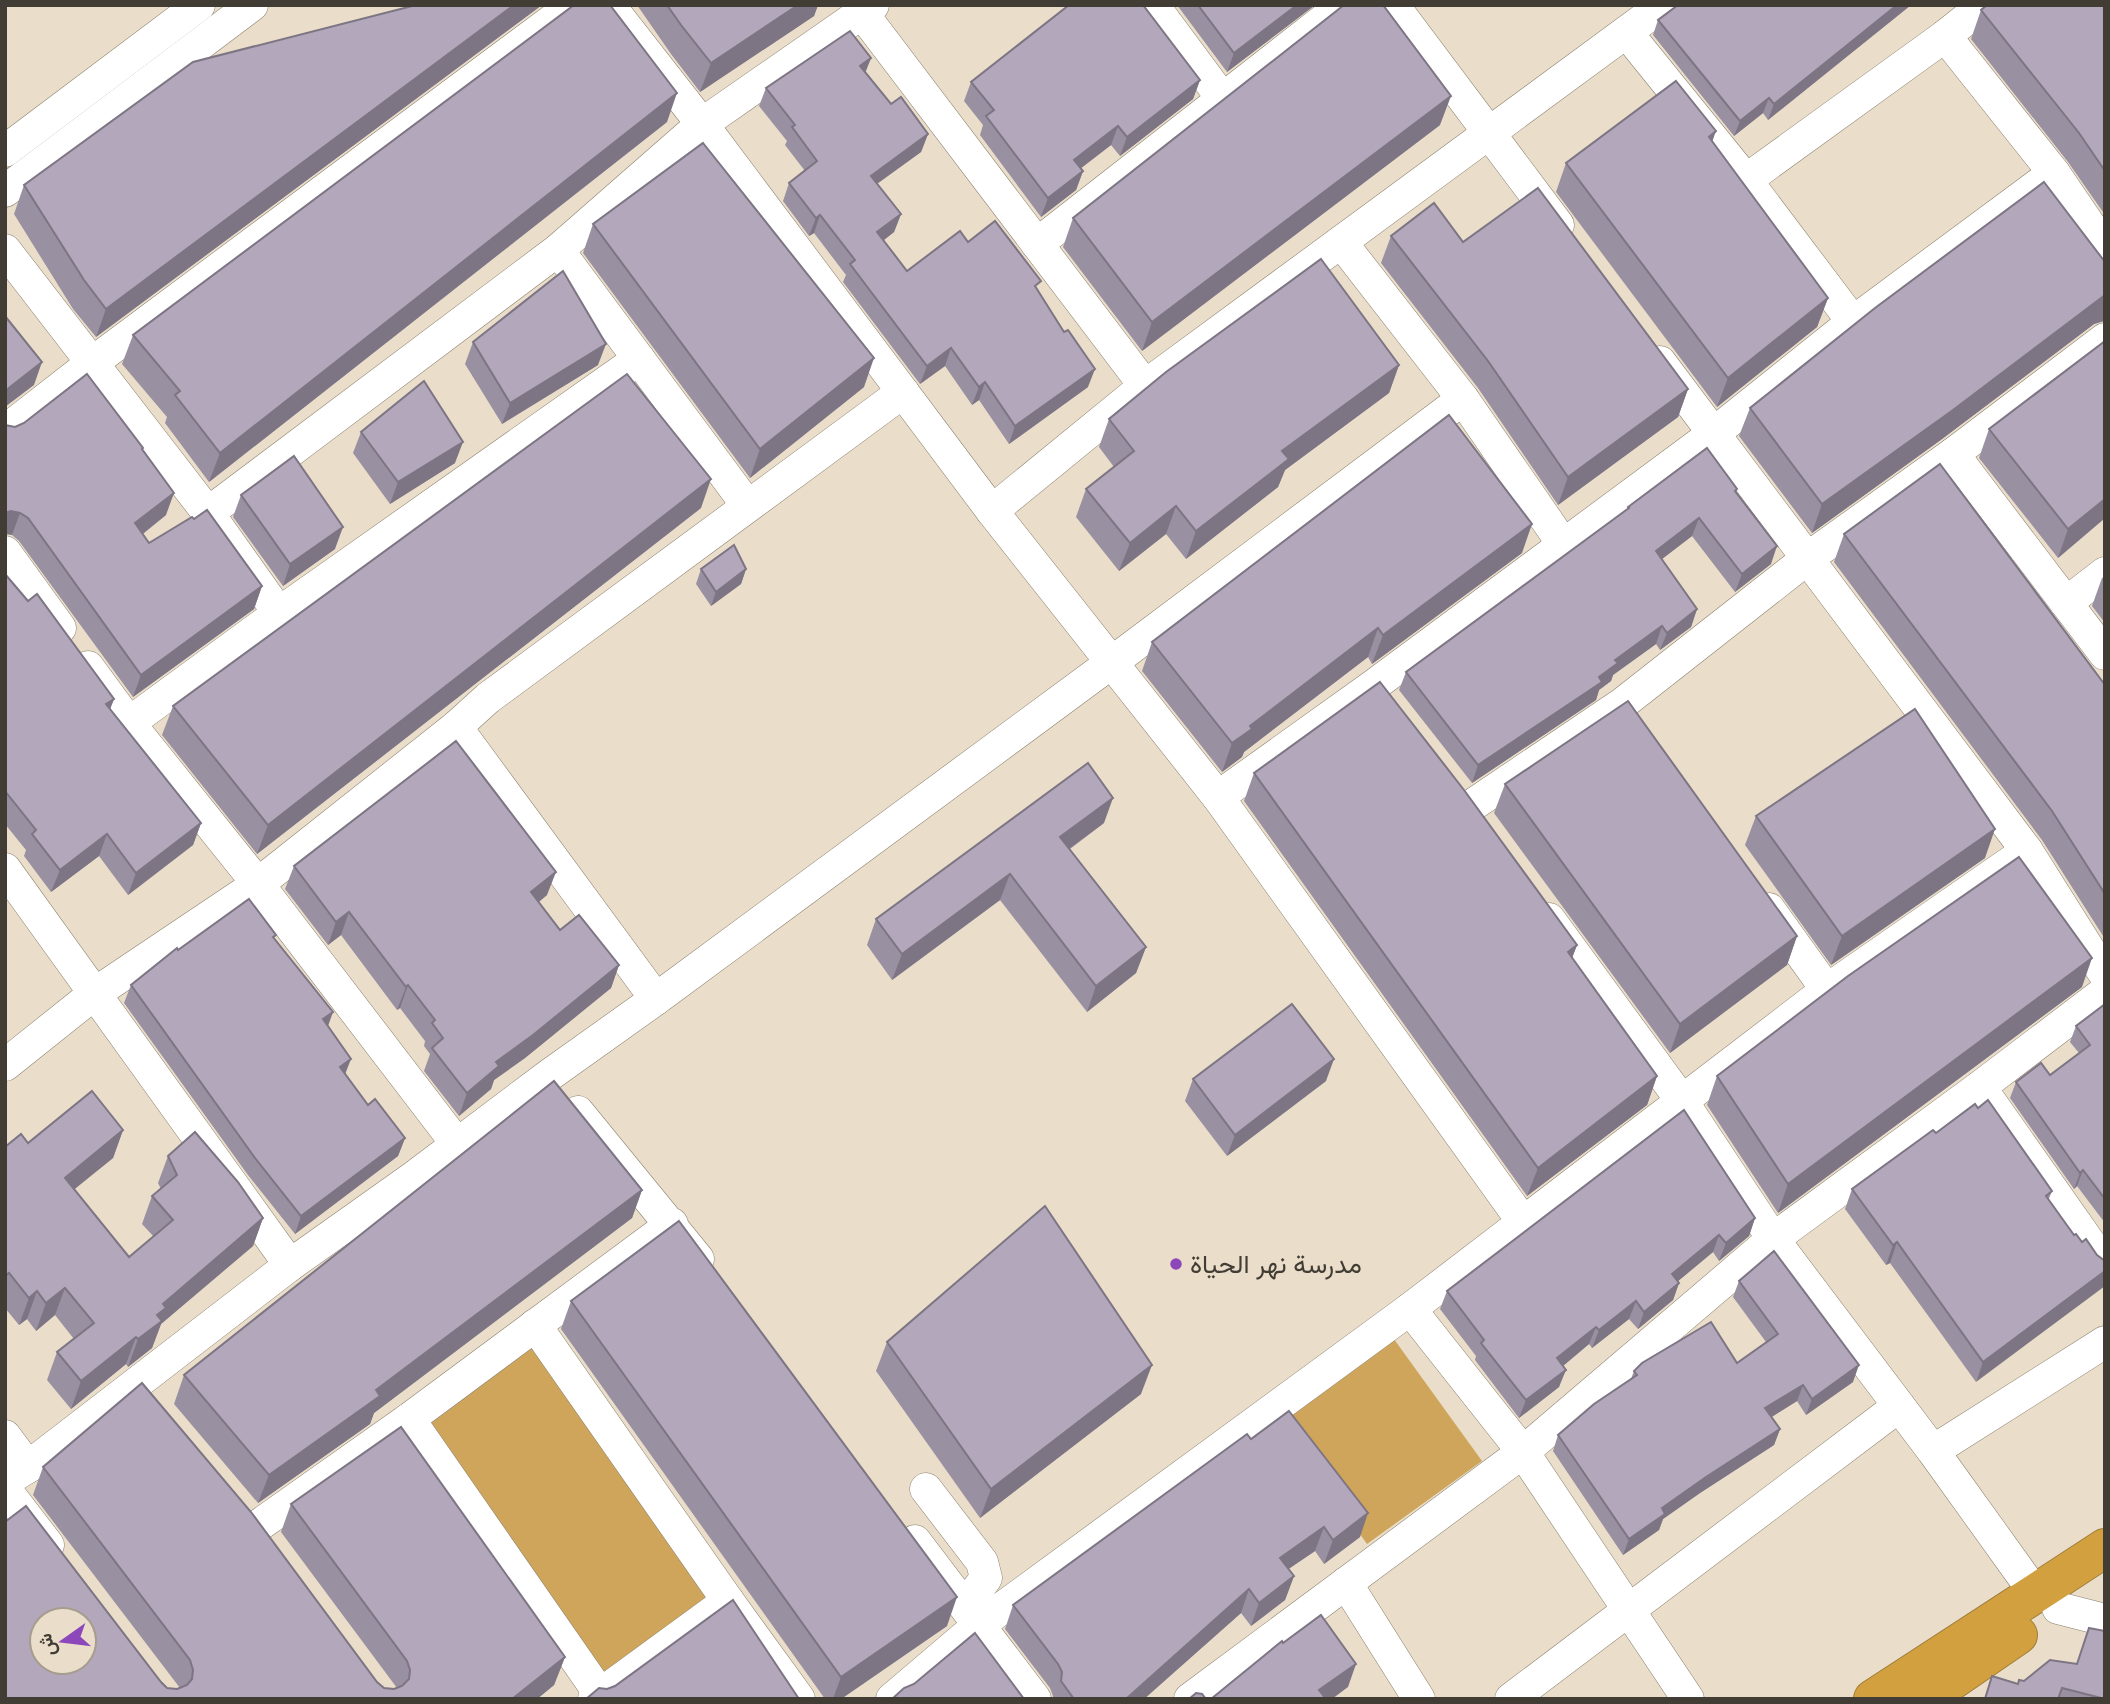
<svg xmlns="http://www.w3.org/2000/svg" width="2110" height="1704" viewBox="0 0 2110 1704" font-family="'Space Grotesk',Vazirmatn,sans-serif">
  <rect width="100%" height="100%" fill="#eadeca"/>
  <!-- green -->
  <g fill="#cea55a">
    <polygon points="535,1325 727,1601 600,1694 410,1419"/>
    <polygon points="1391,1335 1482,1461 1367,1544 1277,1418"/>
  </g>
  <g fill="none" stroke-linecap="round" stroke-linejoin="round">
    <!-- minor casing -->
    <g stroke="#8b806e" stroke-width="33">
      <g id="minor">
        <polyline points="609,5 702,124 992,511 1218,797 1523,1222"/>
        <polyline points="1153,5 1222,98"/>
        <polyline points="1393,5 1558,225"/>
        <polyline points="862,13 1145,386"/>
        <polyline points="1627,33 1746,180 1853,322"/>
        <polyline points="1945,36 2054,173 2105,248"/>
        <polyline points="5,151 199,5"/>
        <polyline points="1746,180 1945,36 1984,5"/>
        <polyline points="5,191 252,5"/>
        <polyline points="1341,242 1463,399 1563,544"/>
        <polyline points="1037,244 1343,5"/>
        <polyline points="5,250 208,513 279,613"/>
        <polyline points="558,250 747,505"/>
        <polyline points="1660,362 2027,851 2105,975"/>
        <polyline points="5,431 92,363 573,5"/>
        <polyline points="1953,454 2105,654"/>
        <polyline points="992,511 1145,386 1663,5"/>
        <polyline points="208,513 558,250 702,124 873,5"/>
        <polyline points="5,552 60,628"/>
        <polyline points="2066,603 2105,573"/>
        <polyline points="88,667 129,723 258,884 457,1144"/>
        <polyline points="129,723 279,613 639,359"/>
        <polyline points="456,727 656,999"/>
        <polyline points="1218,797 1373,686 1713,434 1853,322 2054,173"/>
        <polyline points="1468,808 1622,704 1808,558 1953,454 2105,339"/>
        <polyline points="5,869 290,1265"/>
        <polyline points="1769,909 1827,990"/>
        <polyline points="1549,919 1682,1101 1773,1239 1933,1451 2035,1593"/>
        <polyline points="5,1065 94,994 258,884 456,727 488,698 903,392"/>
        <polyline points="1980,1087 2105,1265"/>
        <polyline points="578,1112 698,1259"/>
        <polyline points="1410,1309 1523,1452 1688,1699"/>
        <polyline points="535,1325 728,1601 799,1699"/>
        <polyline points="409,1419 600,1694"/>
        <polyline points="5,1436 28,1467"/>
        <polyline points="1933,1451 2105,1342"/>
        <polyline points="5,1481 28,1467 290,1265 414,1177 548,1076 656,999 1111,663 1463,399"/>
        <polyline points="5,1489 48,1545"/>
        <polyline points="926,1489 982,1562 986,1578 978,1589 962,1603"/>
        <polyline points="255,1528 409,1419 672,1224"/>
        <polyline points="915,1541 1035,1699"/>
        <polyline points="1346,1583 1419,1699"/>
        <polyline points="2058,1608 2105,1620"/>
        <polyline points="594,1699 728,1601"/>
        <polyline points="892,1699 979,1625 1410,1309 1827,990 2027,851"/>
        <polyline points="1190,1699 1523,1452 1773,1239 1980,1087 2105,992"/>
        <polyline points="1511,1699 1899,1406"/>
      </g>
    </g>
    <!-- highway casing -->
    <g stroke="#9f7d3a" stroke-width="40">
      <g id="highway">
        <polyline points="1873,1699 2105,1548"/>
        <polyline points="1925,1699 2018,1635"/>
      </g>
    </g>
    <!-- minor -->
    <use href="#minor" stroke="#fff" stroke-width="32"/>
    <!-- highway -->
    <use href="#highway" stroke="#d2a03e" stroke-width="38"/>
  </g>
  <!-- wall -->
  <g fill="#9990a1" fill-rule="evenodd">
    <polygon points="416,5 542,5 96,337 73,309 14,214 24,185"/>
    <polygon points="637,5 818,5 814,16 700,92 671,54"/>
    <polygon points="1177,5 1315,5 1227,72"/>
    <polygon points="1911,5 1768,120 1763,113 1734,136 1653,35 1658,20"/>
    <polygon points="2105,5 2105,215 2068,162 1971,39 1981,10"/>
    <polygon points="871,58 865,72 891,104 928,134 921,152 877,184 901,214 894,232 884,240 907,271 968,242 1038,290 1088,387 1009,444 979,400 972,405 945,366 920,384 843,282 846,275 814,233 809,236 783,201 789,183 805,171 785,145 787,141 759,106 766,88"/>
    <polygon points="1200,80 1193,99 1120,156 1111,145 1081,168 1083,171 1076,190 1041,217 980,135 983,125 964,101 971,82"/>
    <polygon points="667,122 209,482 165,423 167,417 122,364 133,335"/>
    <polygon points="1440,125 1142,351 1063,247 1073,218"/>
    <polygon points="1712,142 1828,298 1817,327 1717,407 1556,192 1566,163"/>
    <polygon points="593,224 864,387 750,478 583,253"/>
    <polygon points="1391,236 1463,242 1688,389 1678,417 1558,505 1478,388 1381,263"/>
    <polygon points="2105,262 2105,321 2094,324 1942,439 1812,533 1739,436 1750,408"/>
    <polygon points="473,342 598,365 502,424 465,364"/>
    <polygon points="1399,365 1389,393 1285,470 1278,487 1186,559 1166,534 1119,571 1076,517 1086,489 1114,467 1099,447 1109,419"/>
    <polygon points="5,425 143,450 166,515 143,534 149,543 262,586 254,609 133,697 19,541 12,535"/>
    <polygon points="1989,429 2105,518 2058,558 1979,458"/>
    <polygon points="361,432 455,463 390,504 353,453"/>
    <polygon points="1737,489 1736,493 1771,564 1735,592 1692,536 1662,559 1697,609 1691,627 1660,650 1656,644 1613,675 1611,681 1599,690 1596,700 1472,783 1399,690 1406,672 1627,509 1628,507"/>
    <polygon points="241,495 335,549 283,586 233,517"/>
    <polygon points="701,508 257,854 162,735 173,706"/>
    <polygon points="1844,534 2105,685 2105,939 2042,840 1834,562"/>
    <polygon points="1522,553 1372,664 1368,657 1244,752 1242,757 1222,772 1142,671 1152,642"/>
    <polygon points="701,569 746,569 741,584 711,606 696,584"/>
    <polygon points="5,574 114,699 110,709 201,823 193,845 128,895 99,856 51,892 24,856 26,850 5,824"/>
    <polygon points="2105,576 2105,623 2092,606 2102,578"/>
    <polygon points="1254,773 1577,945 1572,958 1657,1076 1647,1105 1527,1196 1244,801"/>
    <polygon points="1505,784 1797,936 1787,965 1670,1053 1494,813"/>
    <polygon points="1756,816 1985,858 1831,965 1745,845"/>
    <polygon points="1104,823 1070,849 1146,947 1136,973 1087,1012 1000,900 892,980 867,945 876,919"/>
    <polygon points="294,866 547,895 539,902 560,930 619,965 611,988 525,1058 494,1080 491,1089 459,1116 424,1071 430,1054 424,1046 425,1041 400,1008 397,1010 341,935 328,945 285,889"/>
    <polygon points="276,935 274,938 328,1026 346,1074 368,1105 405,1138 398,1156 295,1234 248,1175 124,1003 131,985 178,950"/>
    <polygon points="2082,987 1778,1213 1707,1105 1717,1076"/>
    <polygon points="2105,1004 2105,1223 2077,1186 2074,1189 2010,1098 2016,1082 2050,1075 2079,1053 2070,1042 2076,1026"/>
    <polygon points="1193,1079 1326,1081 1227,1156 1185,1101"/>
    <polygon points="123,1130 113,1158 74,1189 129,1257 154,1237 142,1224 152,1196 161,1189 158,1183 168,1156 263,1218 253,1246 161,1324 152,1348 128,1367 126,1364 71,1409 47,1380 57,1352 74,1339 55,1315 36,1331 27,1319 19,1325 5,1308 5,1147 28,1143"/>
    <polygon points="1936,1133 2052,1191 1976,1382 1890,1263 1886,1265 1845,1209 1852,1189"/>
    <polygon points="642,1190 632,1218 374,1413 370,1424 258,1503 174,1404 184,1375"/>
    <polygon points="1755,1218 1749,1236 1719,1261 1713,1252 1678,1281 1679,1283 1673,1300 1638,1329 1629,1319 1592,1348 1589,1344 1563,1366 1559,1387 1519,1418 1475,1360 1476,1356 1440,1309 1447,1291"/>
    <polygon points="1739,1281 1853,1382 1806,1415 1797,1401 1771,1417 1780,1429 1774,1445 1700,1493 1663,1519 1659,1530 1623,1555 1553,1451 1558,1435 1631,1379 1634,1371 1737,1363 1766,1342 1733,1297"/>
    <polygon points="571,1301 947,1626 841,1699 825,1699 561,1329"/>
    <polygon points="887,1342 1141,1394 980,1518 876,1371"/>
    <path d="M142,1383L251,1512L377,1682L384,1688L394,1689L397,1688L281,1532L291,1504L401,1427L565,1657L554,1685L537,1699H5V1522L26,1506L161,1682L167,1688L177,1689L180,1688L33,1495L43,1467ZM42,1620H84V1662H42Z"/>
    <polygon points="1251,1439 1360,1537 1324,1564 1315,1551 1288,1569 1294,1576 1285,1600 1251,1626 1241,1613 1144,1699 1053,1699 1053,1696 1050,1688 1005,1629 1013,1605"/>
    <polygon points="2050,1660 2105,1699 1984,1699 1992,1676 2017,1684 2024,1681"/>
  </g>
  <!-- shaded-wall -->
  <g fill="#7d7583">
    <polygon points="514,5 542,5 96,337 106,309"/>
    <polygon points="798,5 818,5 814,16 700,92 711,63"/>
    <polygon points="1297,5 1315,5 1227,72 1234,53"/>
    <polygon points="1897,5 1911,5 1768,120 1774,104"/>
    <polygon points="871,58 864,76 860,66"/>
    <polygon points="1200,80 1193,99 1120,156 1127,137"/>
    <polygon points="677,93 667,122 209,482 220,453"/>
    <polygon points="1451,96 1440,125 1142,351 1152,322"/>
    <polygon points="1769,98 1763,113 1734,136 1740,121"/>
    <polygon points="1118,126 1111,145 1067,179 1074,160"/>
    <polygon points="1716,131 1706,159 1709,137"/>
    <polygon points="928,134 921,152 864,193 871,176"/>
    <polygon points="1083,171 1076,190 1041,217 1048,198"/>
    <polygon points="901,214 894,232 871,250 877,232"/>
    <polygon points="820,215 814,233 809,236 816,218"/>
    <polygon points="2105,295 2105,317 2103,321 2094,324 1942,439 1812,533 1822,504"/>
    <polygon points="1828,298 1817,327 1717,407 1728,378"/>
    <polygon points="606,344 598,365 502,424 510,403"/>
    <polygon points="951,348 945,366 920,384 927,366"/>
    <polygon points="874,358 864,387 750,478 760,449"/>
    <polygon points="42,362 34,385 5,407 5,391"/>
    <polygon points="1399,365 1389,393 1285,470 1278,487 1186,559 1196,531 1282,451"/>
    <polygon points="1095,369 1088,387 1009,444 1015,426"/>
    <polygon points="985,382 979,400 972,405 979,387"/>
    <polygon points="1688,389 1678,417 1558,505 1568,477"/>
    <polygon points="463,442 455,463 390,504 398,482"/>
    <polygon points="711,479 701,508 257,854 268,825"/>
    <polygon points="174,493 166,515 127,546 135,523"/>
    <polygon points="2105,499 2105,518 2058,558 2068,529"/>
    <polygon points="1176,506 1166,534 1119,571 1130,543"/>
    <polygon points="11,511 20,513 12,535 5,534 5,513"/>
    <polygon points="1699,518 1692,536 1649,569 1656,551"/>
    <polygon points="1532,524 1522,553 1372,664 1383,635"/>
    <polygon points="343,527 335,549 283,586 290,564"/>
    <polygon points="1777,546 1771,564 1735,592 1742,574"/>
    <polygon points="746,569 741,584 711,606 716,592"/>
    <polygon points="262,586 254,609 133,697 141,675"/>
    <polygon points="1697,609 1691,627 1660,650 1667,633"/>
    <polygon points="1662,626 1656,644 1613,675 1611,681 1599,690 1596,700 1472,783 1478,765 1599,677 1615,660"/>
    <polygon points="1378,628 1368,657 1244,752 1242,757 1222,772 1232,743 1250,726"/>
    <polygon points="114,699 105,722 106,704"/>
    <polygon points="1113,798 1104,823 1051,862 1060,837"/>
    <polygon points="201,823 193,845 128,895 136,873"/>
    <polygon points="1995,829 1985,858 1831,965 1842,936"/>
    <polygon points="107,834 99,856 51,892 60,870"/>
    <polygon points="556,872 547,895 522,915 531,892"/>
    <polygon points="1010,874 1000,900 892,980 902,954"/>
    <polygon points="349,912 341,935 328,945 336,922"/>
    <polygon points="1797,936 1787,965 1670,1053 1680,1024"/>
    <polygon points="1577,945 1566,974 1568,952"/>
    <polygon points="1146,947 1136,973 1087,1012 1096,986"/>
    <polygon points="2092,958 2082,987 1778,1213 1788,1184"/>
    <polygon points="619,965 611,988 525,1058 494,1080 491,1089 459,1116 467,1093 496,1062"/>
    <polygon points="408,985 400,1008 397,1010 406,987"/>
    <polygon points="333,1012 327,1029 323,1019"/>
    <polygon points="351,1059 344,1077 340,1067"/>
    <polygon points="1334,1059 1326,1081 1227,1156 1235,1135"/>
    <polygon points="1657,1076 1647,1105 1527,1196 1538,1168"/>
    <polygon points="123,1130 113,1158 55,1205 65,1178"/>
    <polygon points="405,1138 398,1156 295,1234 301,1216"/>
    <polygon points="2083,1170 2077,1186 2074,1189 2080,1173"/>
    <polygon points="642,1190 632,1218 374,1413 370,1424 258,1503 269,1475 376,1390"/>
    <polygon points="263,1218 253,1246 161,1324 152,1348 128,1367 138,1339 163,1304"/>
    <polygon points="1755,1218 1749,1236 1719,1261 1726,1243"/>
    <polygon points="1719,1235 1713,1252 1665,1292 1672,1274"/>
    <polygon points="1897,1242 1890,1263 1886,1265 1893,1245"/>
    <polygon points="2105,1271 2105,1286 1976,1382 1983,1362"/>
    <polygon points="1679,1283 1673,1300 1638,1329 1644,1312"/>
    <polygon points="65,1288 55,1315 36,1331 46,1303"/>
    <polygon points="37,1291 27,1319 19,1325 29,1298"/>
    <polygon points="1636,1301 1629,1319 1592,1348 1599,1330"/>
    <polygon points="1596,1327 1589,1344 1551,1376 1557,1358"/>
    <polygon points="136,1337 126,1364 71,1409 81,1381"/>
    <polygon points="1152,1365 1141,1394 980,1518 991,1489"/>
    <polygon points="1859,1365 1853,1382 1806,1415 1812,1399"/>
    <polygon points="1566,1370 1559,1387 1519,1418 1526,1400"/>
    <polygon points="1803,1385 1797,1401 1759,1425 1765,1408"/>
    <polygon points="1780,1429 1774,1445 1700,1493 1663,1519 1659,1530 1623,1555 1629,1539 1662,1508 1706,1477"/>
    <polygon points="1368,1513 1360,1537 1324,1564 1333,1540"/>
    <polygon points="1324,1527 1315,1551 1271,1581 1280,1558"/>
    <polygon points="1294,1576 1285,1600 1251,1626 1259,1603"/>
    <polygon points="1249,1589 1241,1613 1144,1699 1126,1699"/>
    <polygon points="957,1597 947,1626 841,1699 833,1699 841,1677"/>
    <polygon points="565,1657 554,1685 537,1699 512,1699"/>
    <polygon points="1356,1664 1348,1687 1332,1699 1316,1699 1319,1690"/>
  </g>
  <!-- building -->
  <g fill="#b2a7bb" stroke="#7d7583" stroke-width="2" fill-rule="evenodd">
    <polygon points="416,5 514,5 106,309 84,280 24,185 193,62"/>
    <polygon points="574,5 610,5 677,93 220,453 175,395 180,391 133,335"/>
    <polygon points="667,5 798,5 711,63 681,25"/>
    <polygon points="1069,5 1143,5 1200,80 1127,137 1118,126 1074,160 1083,171 1048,198 986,116 994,110 971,82"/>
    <polygon points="1198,5 1297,5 1234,53"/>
    <polygon points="1344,5 1383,5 1451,96 1152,322 1073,218"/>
    <polygon points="1678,5 1897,5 1774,104 1769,98 1740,121 1658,20"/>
    <polygon points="1987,5 2105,5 2105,171 2079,133 1981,10"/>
    <polygon points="850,31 871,58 860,66 891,104 901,97 928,134 871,176 901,214 877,232 907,271 960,231 968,242 995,221 1041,281 1035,286 1064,332 1068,330 1095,369 1015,426 985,382 979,387 951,348 927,366 850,264 855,260 820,215 816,218 789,183 817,161 792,127 795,125 766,88"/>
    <polygon points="1676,81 1716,131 1709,137 1828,298 1728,378 1566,163"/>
    <polygon points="703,143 874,358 760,449 593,224"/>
    <polygon points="2044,182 2105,262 2105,295 1953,410 1822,504 1750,408 1875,308"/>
    <polygon points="1538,188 1688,389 1568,477 1488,361 1391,236 1434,203 1463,242"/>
    <polygon points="1321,259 1399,365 1282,451 1289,459 1196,531 1176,506 1130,543 1086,489 1134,451 1109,419 1166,372"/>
    <polygon points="563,271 606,344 510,403 473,342"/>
    <polygon points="5,316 42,362 5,391"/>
    <polygon points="2105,341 2105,499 2068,529 1989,429"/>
    <polygon points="87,374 143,448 142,449 174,493 135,523 149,543 192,517 194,519 207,510 262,586 141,675 28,518 20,513 11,511 5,513 5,425 15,427 24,423"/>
    <polygon points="627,374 711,479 268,825 173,706"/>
    <polygon points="424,381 463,442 398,482 361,432"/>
    <polygon points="1449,415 1532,524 1383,635 1378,628 1250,726 1252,729 1232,743 1152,642"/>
    <polygon points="1707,448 1737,489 1735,491 1777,546 1742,574 1699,518 1656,551 1697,609 1667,633 1662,626 1615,660 1618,663 1599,677 1602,682 1478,765 1406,672 1629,508 1628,507"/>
    <polygon points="294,456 343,527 290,564 241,495"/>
    <polygon points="1940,464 2105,685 2105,894 2052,811 1844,534"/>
    <polygon points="734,545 746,569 716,592 701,569"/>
    <polygon points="5,574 28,601 37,594 114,699 106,704 201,823 136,873 107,834 60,870 32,834 36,830 5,791"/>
    <polygon points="1380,682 1464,790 1577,945 1568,952 1657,1076 1538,1168 1254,773"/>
    <polygon points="1628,701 1797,936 1680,1024 1505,784"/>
    <polygon points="1915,709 1995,829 1842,936 1756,816"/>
    <polygon points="456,741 556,872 531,892 560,930 579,915 619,965 533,1035 496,1062 499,1066 467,1093 432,1048 443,1038 432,1023 435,1020 408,985 406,987 349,912 336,922 294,866"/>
    <polygon points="1088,763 1113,798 1060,837 1146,947 1096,986 1010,874 902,954 876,919"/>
    <polygon points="2019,857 2092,958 1788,1184 1717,1076 1848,976"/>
    <polygon points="249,899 276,935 273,937 333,1012 323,1019 351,1059 340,1067 368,1105 375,1099 405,1138 301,1216 255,1158 131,985 177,948 178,950"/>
    <polygon points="1292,1004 1334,1059 1235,1135 1193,1079"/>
    <polygon points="2105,1004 2105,1199 2083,1170 2080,1173 2016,1082 2041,1063 2050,1075 2090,1045 2076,1026"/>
    <polygon points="554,1081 642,1190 376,1390 380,1396 269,1475 184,1375"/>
    <polygon points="92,1091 123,1130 65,1178 129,1257 173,1220 152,1196 177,1175 168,1156 195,1132 238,1182 263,1218 163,1304 166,1308 157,1315 162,1321 138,1339 136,1337 81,1381 57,1352 94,1323 65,1288 46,1303 37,1291 29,1298 9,1273 5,1276 5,1147 21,1134 28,1143"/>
    <polygon points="1988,1100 2052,1191 2046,1196 2074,1235 2076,1234 2082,1242 2086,1239 2097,1255 2105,1261 2105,1271 1983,1362 1897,1242 1893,1245 1852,1189 1933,1130 1936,1133 1975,1104 1978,1108"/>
    <polygon points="1684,1110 1755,1218 1726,1243 1719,1235 1672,1274 1679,1283 1644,1312 1636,1301 1599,1330 1596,1327 1557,1358 1566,1370 1526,1400 1481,1343 1484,1340 1447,1291"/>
    <polygon points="1045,1206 1152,1365 991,1489 887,1342"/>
    <polygon points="679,1221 957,1597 841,1677 571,1301"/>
    <polygon points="1774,1251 1859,1365 1812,1399 1803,1385 1765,1408 1780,1429 1706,1477 1662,1508 1665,1514 1629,1539 1558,1435 1594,1404 1637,1375 1634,1371 1642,1363 1711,1322 1737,1363 1778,1334 1739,1281"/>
    <path d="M142,1383L251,1512L377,1682L384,1688L394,1689L402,1686L409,1679L410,1670L407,1661L291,1504L401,1427L565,1657L512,1699H5V1522L26,1506L161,1682L167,1688L177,1689L187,1685L192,1679L193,1670L190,1660L43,1467ZM42,1620H84V1662H42Z"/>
    <polygon points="1289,1411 1368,1513 1333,1540 1324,1527 1280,1558 1294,1576 1259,1603 1249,1589 1126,1699 1074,1699 1061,1681 1062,1672 1058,1664 1013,1605 1247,1434 1251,1439"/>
    <polygon points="733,1600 799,1699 586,1699 599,1688 607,1689 615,1686"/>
    <polygon points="1321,1615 1356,1664 1319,1690 1326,1699 1211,1699 1282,1641 1283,1643"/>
    <polygon points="2089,1628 2105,1631 2105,1699 2062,1688 2058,1699 1985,1699 1992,1676 2018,1684 2019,1680 2024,1681 2050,1660 2077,1664"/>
    <polygon points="975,1633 1024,1699 892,1699 904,1688 914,1684"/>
    <polygon points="1196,1693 1202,1694 1206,1699 1189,1699"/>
  </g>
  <!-- markers -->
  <circle fill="#8c47bb" stroke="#eadeca" stroke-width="2.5" cx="1176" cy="1264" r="7"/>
  <g text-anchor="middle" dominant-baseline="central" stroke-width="6" stroke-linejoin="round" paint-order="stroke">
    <!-- poi labels -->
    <g font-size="26" fill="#413c34" stroke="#eadeca" text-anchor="start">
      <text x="1190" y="1264">مدرسة نهر الحياة</text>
    </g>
  </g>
  <!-- border -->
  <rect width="2110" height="1704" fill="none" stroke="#413c34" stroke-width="14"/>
  <!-- north arrow -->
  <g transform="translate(63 1641) rotate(256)"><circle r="33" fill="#eadeca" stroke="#a69d8e" stroke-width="2"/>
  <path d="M0-5L12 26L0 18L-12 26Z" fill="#8c47bb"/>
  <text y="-10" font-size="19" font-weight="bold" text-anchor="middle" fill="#413c34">ش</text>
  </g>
</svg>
